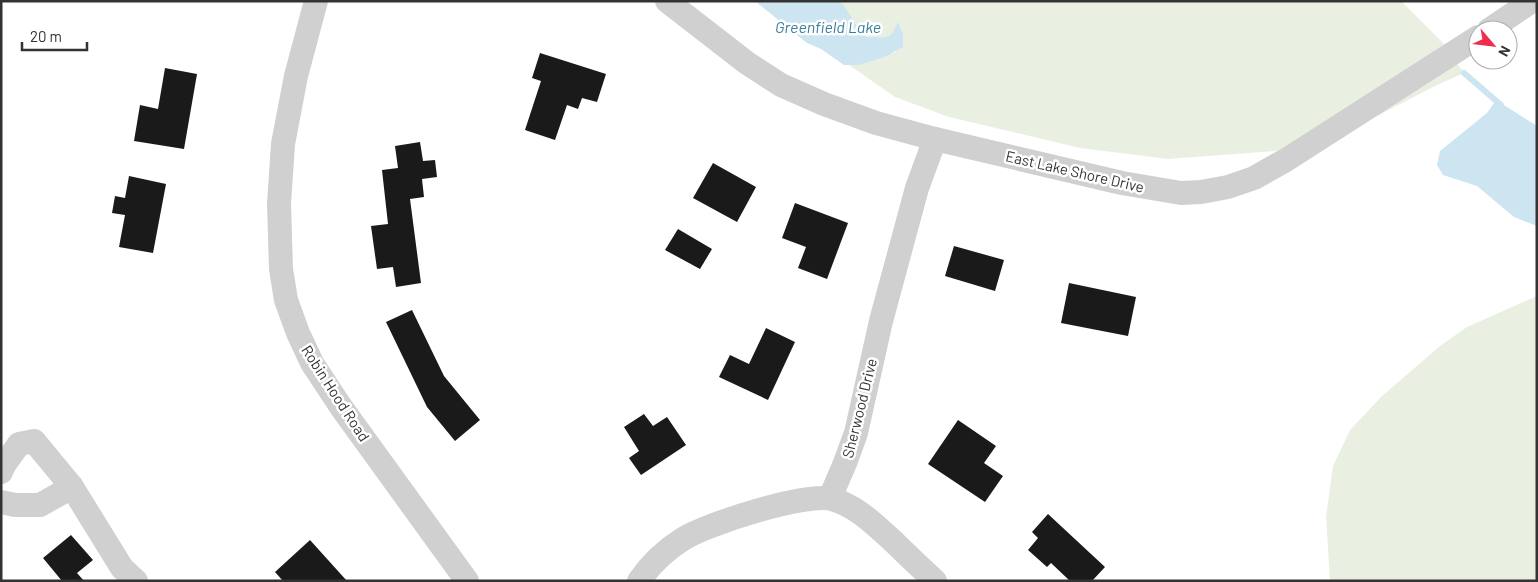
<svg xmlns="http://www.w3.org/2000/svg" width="1538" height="582" viewBox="0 0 1538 582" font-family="Barlow,sans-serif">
  <rect width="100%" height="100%" fill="#fff"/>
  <!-- green -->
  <g fill="#eaf0e1">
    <path d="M838,1H1401L1442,42L1464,73L1433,87L1356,127L1317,142L1276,151L1168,159L1080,148L949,117L895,97L849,65H860L896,52L898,23C891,37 891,38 875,37C870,37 868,38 863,35L843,4Z"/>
    <polygon points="1537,296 1537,581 1330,581 1326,517 1333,466 1350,430 1382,396 1440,346 1467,327"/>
  </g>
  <!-- water -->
  <g fill="#cde5f0">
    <path d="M755,1H838L843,4L863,35C868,38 870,37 875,37C892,38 891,36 898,22L903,34V47L887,56L860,65H844L821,49L807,43Z"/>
    <polygon points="1496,100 1537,126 1537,226 1514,217 1477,186 1443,175 1437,165 1440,151 1487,113"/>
  </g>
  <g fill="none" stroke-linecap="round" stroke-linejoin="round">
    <!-- stream -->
    <polyline stroke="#cde5f0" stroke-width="6" points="1464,73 1501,105"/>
  </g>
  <!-- building -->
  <g fill="#1a1a1a">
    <polygon points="540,53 606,74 597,102 582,98 578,109 567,105 555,140 525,130 541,81 532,78"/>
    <polygon points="165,68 197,74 184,149 134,141 140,105 158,109"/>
    <polygon points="420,142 423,161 435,160 437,177 422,179 424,197 410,199 421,283 396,287 393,267 377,269 371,226 388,224 382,170 398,168 395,146"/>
    <polygon points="713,163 756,187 737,222 693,198"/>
    <polygon points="129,176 166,184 153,253 119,247 125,215 112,213 115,196 125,198"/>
    <polygon points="795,203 848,223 827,279 798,268 806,247 782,238"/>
    <polygon points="678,229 712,249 700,269 665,250"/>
    <polygon points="954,246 1004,260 995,291 945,276"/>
    <polygon points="1069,283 1136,297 1128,336 1061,323"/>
    <polygon points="412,310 444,376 480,420 455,441 427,407 386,322"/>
    <polygon points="766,328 795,342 768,400 719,377 730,355 749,364"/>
    <polygon points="644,414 653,426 667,417 686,445 641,475 629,458 639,451 624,427"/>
    <polygon points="958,420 996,446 984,463 1003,476 985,502 928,464"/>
    <polygon points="1048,514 1105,567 1092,581 1070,581 1051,563 1047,567 1028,550 1038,538 1032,532"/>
    <polygon points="71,535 93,560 77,573 84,581 62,581 43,558"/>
    <polygon points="310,540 347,581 283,581 275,572"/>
  </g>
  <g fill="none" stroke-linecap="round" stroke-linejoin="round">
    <!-- street -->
    <g stroke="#d0d0d0" stroke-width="24">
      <polyline points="316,1 296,76 283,144 279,204 281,269 286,300 298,333 312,363 341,407 467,581"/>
      <polyline points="667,1 747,63 781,85 824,104 876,123 935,139 1122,183 1181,193 1201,192 1228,187 1254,178 1286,160 1478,37"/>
      <polyline points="1489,30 1532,1"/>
      <polyline points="1,472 4,465 19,444 34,441 72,487 40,505 15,505 1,502"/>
      <polyline points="72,487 122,568 136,581"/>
      <polyline points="830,498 845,463 856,433 881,321 917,188 935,139"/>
      <path d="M639,581C650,565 667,549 683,539C706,524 807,492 832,499C858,507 874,524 894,542C907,555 921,568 935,581"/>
    </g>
  </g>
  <g text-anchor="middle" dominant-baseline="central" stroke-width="5" stroke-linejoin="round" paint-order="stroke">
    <!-- street labels -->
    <g font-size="15" fill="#333" stroke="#fff">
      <text transform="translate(1075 171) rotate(13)">East Lake Shore Drive</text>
      <text transform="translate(336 393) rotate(57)">Robin Hood Road</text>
      <text transform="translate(859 408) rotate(-76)">Sherwood Drive</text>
    </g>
    <!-- water labels -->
    <g font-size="16" font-style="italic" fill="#397e9c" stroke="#fff">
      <text x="828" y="26">Greenfield Lake</text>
    </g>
  </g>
  <!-- border -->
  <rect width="1538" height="582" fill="none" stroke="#333333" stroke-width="5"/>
  <!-- north arrow -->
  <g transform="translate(1493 45) rotate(118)"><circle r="24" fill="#ffffff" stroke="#adadad"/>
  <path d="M0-4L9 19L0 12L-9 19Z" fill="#f12d4d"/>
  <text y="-8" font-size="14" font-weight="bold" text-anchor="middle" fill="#333333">N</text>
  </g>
  <!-- scale -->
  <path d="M22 42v8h65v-8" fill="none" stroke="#333333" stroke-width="2.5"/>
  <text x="30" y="42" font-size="15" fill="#333333" stroke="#ffffff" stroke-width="4" paint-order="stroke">20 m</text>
</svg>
